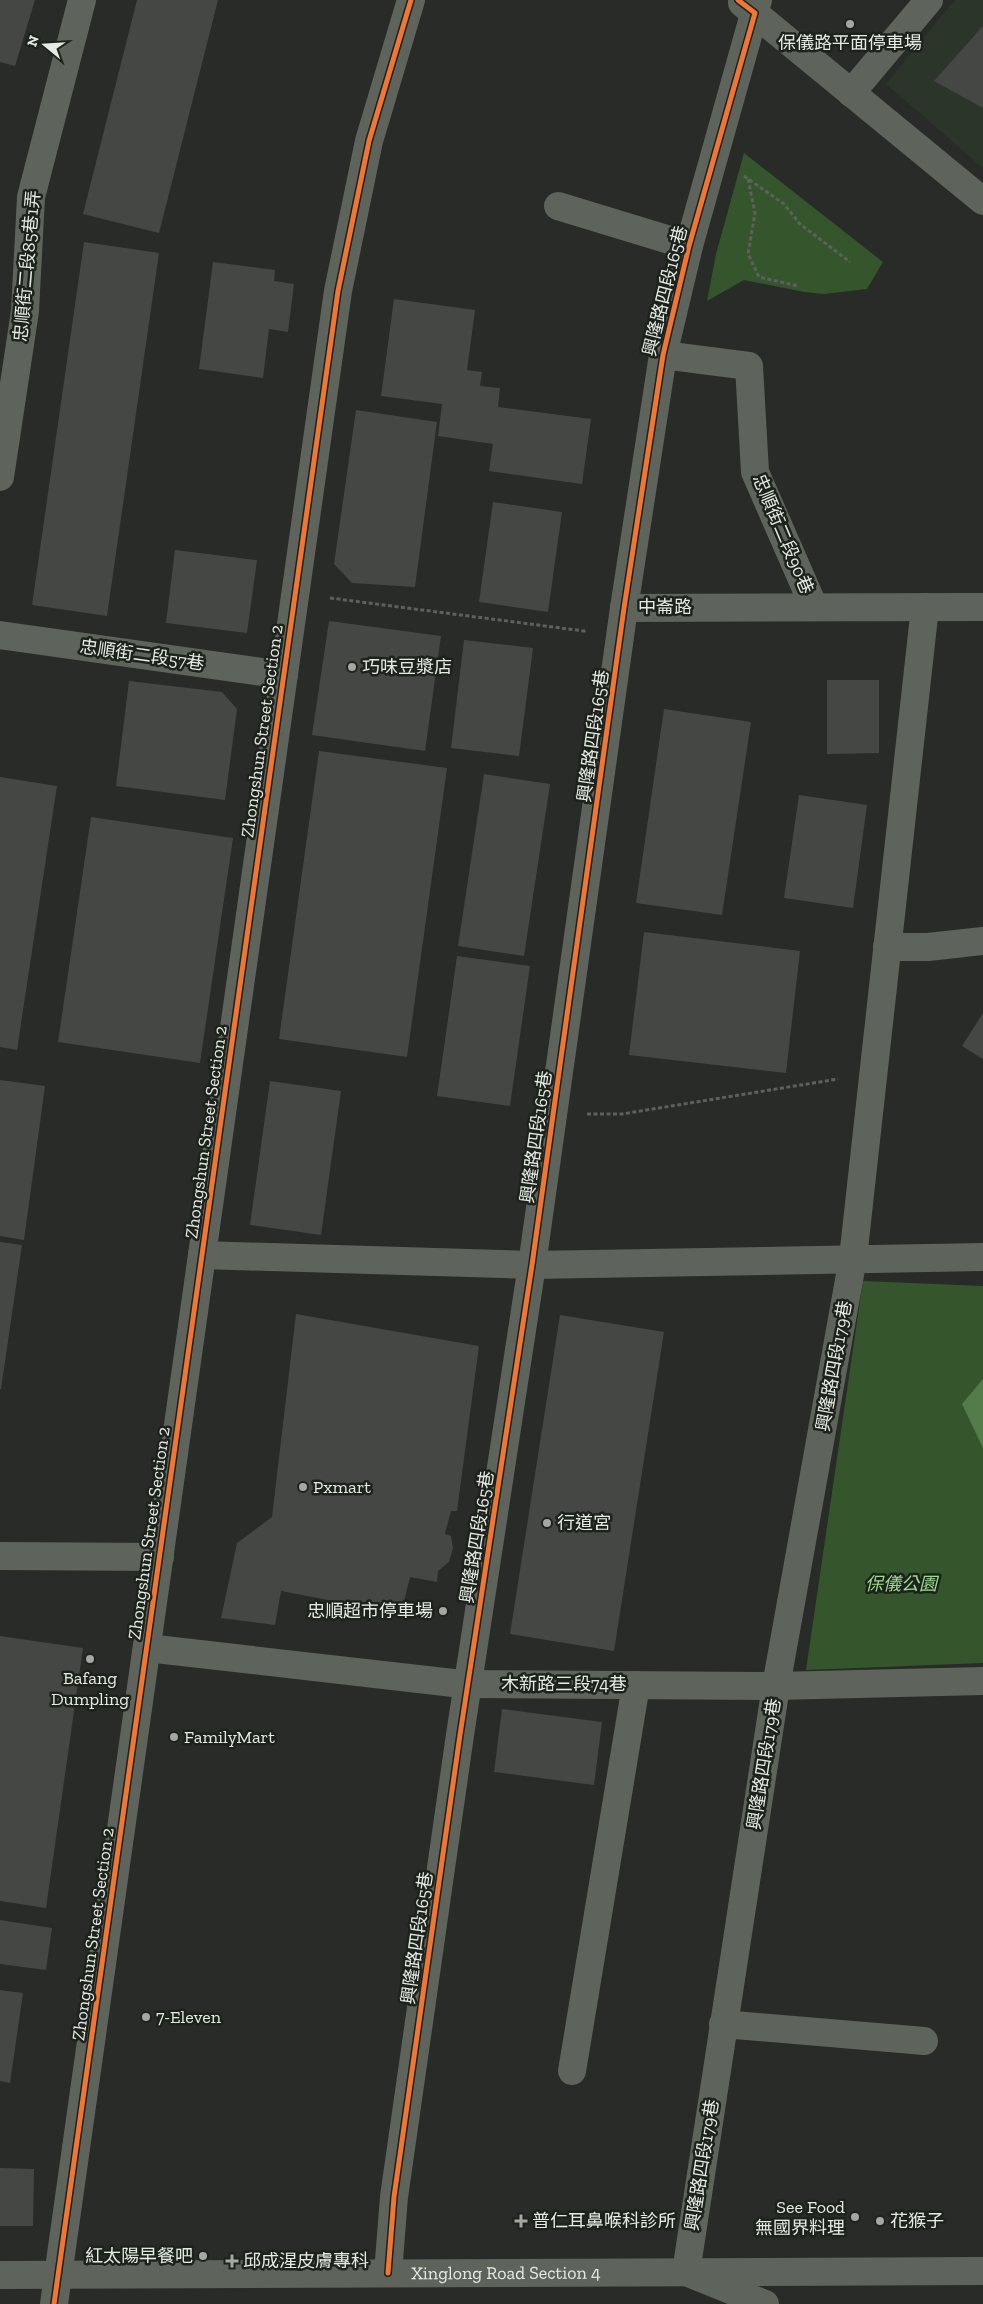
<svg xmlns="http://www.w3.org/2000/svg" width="983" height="2304" viewBox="0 0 983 2304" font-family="'Zilla Slab','Noto Sans TC',serif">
  <rect width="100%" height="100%" fill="#282b27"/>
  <!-- built -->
  <polygon fill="#2c352a" points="955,0 983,0 983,168 886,84"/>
  <!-- green -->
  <g fill="#35552c">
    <polygon points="744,153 883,262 867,289 824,294 804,292 744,280 707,301 716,254"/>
    <polygon points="863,1281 983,1286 983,1663 806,1670"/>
  </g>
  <!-- water -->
  <polygon fill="#547b4a" points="983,1379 983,1448 962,1404"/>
  <!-- building -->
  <g fill="#454745">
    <polygon points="0,0 35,0 15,66 0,62"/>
    <polygon points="137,0 218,0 159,233 83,214"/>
    <polygon points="983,26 983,108 934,81"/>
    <polygon points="84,242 159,253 107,616 32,605"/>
    <polygon points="213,262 275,270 274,281 294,284 288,332 269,329 263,378 199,369"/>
    <polygon points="394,299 475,310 467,370 482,372 480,386 500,388 498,407 591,419 582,484 489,471 493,444 438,436 442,404 381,396"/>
    <polygon points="356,410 437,422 415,587 352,583 334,564"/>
    <polygon points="493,502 562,512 548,612 479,602"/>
    <polygon points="175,550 257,560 247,633 166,623"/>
    <polygon points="329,621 441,636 425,751 312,735"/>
    <polygon points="464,640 533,648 519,756 451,748"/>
    <polygon points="827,680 879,680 879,753 827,754"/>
    <polygon points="129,681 222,692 237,709 225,800 116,786"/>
    <polygon points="664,709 751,722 722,915 636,903"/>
    <polygon points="319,751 447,768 407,1057 279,1039"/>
    <polygon points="484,774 550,784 524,956 458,946"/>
    <polygon points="0,777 57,786 17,1050 0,1047"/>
    <polygon points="799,795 867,805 853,908 784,898"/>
    <polygon points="91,817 233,838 200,1063 58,1042"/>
    <polygon points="644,932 800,951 786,1073 629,1055"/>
    <polygon points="457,956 530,966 510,1106 437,1096"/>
    <polygon points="983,1013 983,1059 962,1046"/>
    <polygon points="0,1080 45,1086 24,1240 0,1236"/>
    <polygon points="270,1081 341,1091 321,1235 250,1225"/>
    <polygon points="0,1242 22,1245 1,1389 0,1389"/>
    <polygon points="296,1314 479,1346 457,1511 451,1511 445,1534 451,1536 453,1548 449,1562 438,1571 437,1582 410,1577 401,1614 281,1591 275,1625 221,1618 237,1543 272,1517"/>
    <polygon points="560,1315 664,1332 614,1651 510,1634"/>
    <polygon points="0,1636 83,1648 46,1908 0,1901"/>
    <polygon points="502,1709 602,1722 594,1785 494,1772"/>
    <polygon points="0,1920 52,1928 46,1970 0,1964"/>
    <polygon points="0,1990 23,1993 10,2083 0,2081"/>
    <polygon points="0,2168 34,2169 33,2226 0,2226"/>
  </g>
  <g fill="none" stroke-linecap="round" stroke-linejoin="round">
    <!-- path -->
    <g stroke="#5d615c" stroke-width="3" stroke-dasharray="4 2.5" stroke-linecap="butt">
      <polyline points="744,176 784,204 800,224 850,262"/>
      <polyline points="748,179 755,213 748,254 759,277 798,286"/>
      <polyline points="330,598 584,631 587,630"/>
      <polyline points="587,1114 622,1114 838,1079"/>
    </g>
    <!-- minor -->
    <g stroke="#5e645c" stroke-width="28">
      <polyline points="742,3 983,201"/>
      <polyline points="851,93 929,0"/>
      <polyline points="558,206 689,246"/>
      <polyline points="663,355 749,366 755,472 814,607"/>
      <polyline points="0,477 25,311 31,197 82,0"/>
      <polyline points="624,608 983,607"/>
      <polyline points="0,635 284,675"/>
      <polyline points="887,947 928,947 983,941"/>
      <polyline points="202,1255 532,1265 983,1257"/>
      <polyline points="0,1556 160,1557"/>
      <polyline points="147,1648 462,1684 776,1686 983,1681"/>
      <polyline points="723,2024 924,2041"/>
      <polyline points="572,2071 636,1685"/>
      <polyline points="388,2273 394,2197 460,1735 532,1265 624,608 663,355 689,246 758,0"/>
      <polyline points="54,2304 338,291 369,141 411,0"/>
      <polyline points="765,2304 686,2272 776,1686 853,1258 925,607"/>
    </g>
    <!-- major -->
    <path stroke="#5e645c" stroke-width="28" id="s1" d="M0,2275L983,2271"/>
    <!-- cycleway casing -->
    <g stroke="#1d231c" stroke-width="8">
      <g id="cycleway">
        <polyline points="388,2273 394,2197 460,1735 532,1265 624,608 663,355 689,246 755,13 738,0"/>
        <polyline points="54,2304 338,291 369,141 411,0"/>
      </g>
    </g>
    <!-- cycleway -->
    <use href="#cycleway" stroke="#f07635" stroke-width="5"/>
  </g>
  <!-- markers -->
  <g fill="#a4a7a2" stroke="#1d231c" stroke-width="2">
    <circle cx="850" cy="24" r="5"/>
    <circle cx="352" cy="667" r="5"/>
    <circle cx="303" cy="1487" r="5"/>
    <circle cx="547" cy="1523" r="5"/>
    <circle cx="443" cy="1611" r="5"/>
    <circle cx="90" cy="1659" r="5"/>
    <circle cx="174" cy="1737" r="5"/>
    <circle cx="146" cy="2017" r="5"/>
    <circle cx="855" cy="2217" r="5"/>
    <path d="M518.5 2213.5h5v5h5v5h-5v5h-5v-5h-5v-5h5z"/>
    <circle cx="880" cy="2221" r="5"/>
    <circle cx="203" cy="2256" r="5"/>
    <path d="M229.5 2253.5h5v5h5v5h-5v5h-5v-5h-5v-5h5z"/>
  </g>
  <g text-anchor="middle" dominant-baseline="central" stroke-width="5" stroke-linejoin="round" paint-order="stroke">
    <!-- poi labels -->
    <g font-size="18" fill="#e6eae5" stroke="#1d231c" text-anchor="start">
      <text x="850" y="43" text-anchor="middle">保儀路平面停車場</text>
      <text x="362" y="667">巧味豆漿店</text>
      <text x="313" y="1487">Pxmart</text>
      <text x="557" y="1523">行道宮</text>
      <text x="433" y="1611" text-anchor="end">忠順超市停車場</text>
      <text x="90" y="1678" text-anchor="middle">Bafang<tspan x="90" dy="21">Dumpling</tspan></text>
      <text x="184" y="1737">FamilyMart</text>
      <text x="156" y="2017">7-Eleven</text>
      <text x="845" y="2207" text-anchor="end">See Food<tspan x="845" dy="21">無國界料理</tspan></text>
      <text x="532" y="2221">普仁耳鼻喉科診所</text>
      <text x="890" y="2221">花猴子</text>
      <text x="193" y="2256" text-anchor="end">紅太陽早餐吧</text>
      <text x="243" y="2261">邱成湦皮膚專科</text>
    </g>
    <!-- street labels -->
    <g font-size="18" fill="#e6eae5" stroke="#1d231c">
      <text transform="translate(27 266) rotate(-85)">忠順街二段85巷1弄</text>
      <text transform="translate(665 291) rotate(-76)">興隆路四段165巷</text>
      <text transform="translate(783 534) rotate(67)">忠順街二段90巷</text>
      <text x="665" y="607">中崙路</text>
      <text transform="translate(142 655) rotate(8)">忠順街二段57巷</text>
      <text transform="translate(262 731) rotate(-82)">Zhongshun Street Section 2</text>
      <text transform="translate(593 736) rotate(-82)">興隆路四段165巷</text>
      <text transform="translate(206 1132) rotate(-82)">Zhongshun Street Section 2</text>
      <text transform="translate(536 1137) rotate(-82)">興隆路四段165巷</text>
      <text transform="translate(834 1366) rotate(-80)">興隆路四段179巷</text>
      <text transform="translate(149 1533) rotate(-82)">Zhongshun Street Section 2</text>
      <text transform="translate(477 1537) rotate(-81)">興隆路四段165巷</text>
      <text x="564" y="1684">木新路三段74巷</text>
      <text transform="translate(764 1764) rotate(-81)">興隆路四段179巷</text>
      <text transform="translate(93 1934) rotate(-82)">Zhongshun Street Section 2</text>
      <text transform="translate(417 1938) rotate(-82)">興隆路四段165巷</text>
      <text transform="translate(702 2165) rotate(-81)">興隆路四段179巷</text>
      <text stroke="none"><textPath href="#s1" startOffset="506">Xinglong Road Section 4</textPath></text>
    </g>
    <!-- park labels -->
    <g font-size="18" font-style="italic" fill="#9ddc8d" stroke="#1d231c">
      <text x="901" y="1584">保儀公園</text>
    </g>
  </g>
  <!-- north arrow -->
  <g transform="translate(45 45) rotate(288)" stroke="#1d231c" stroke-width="4" paint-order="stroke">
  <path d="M0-4L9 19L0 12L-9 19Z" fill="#e6eae5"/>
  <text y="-8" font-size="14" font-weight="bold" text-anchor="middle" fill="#e6eae5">N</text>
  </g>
</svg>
